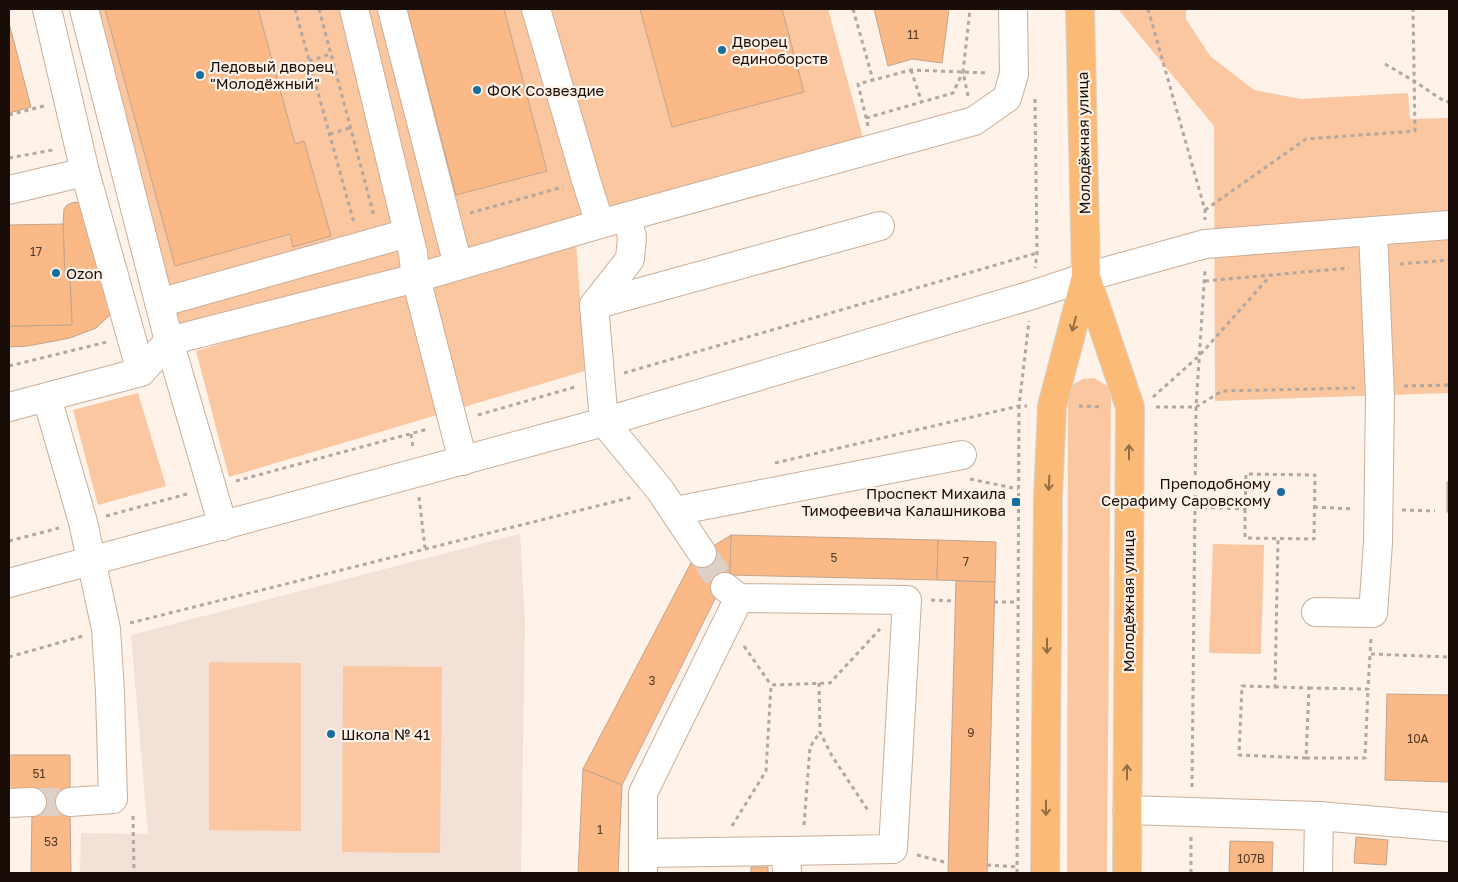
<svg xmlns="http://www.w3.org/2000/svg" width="1458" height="882" viewBox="0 0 1458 882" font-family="'Golos Text',sans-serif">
  <rect width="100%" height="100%" fill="#fff2e9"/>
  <!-- built -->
  <polygon fill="#f1e1d6" points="520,534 525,622 521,873 80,873 81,833 148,834 131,635"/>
  <!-- green -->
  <g fill="#fac7a1">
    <polygon points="69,9 828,9 864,141 444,258 365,277 156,333"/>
    <polygon points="1118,9 1186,9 1186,19 1210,56 1254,90 1301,99 1408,93 1410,119 1449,118 1449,393 1215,401 1214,126"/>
    <polygon points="576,242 585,371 229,477 196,351 443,277"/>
    <polygon points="1094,378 1111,388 1107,873 1067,873 1068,387 1083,379"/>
    <polygon points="138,393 166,486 98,505 73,410"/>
    <polygon points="1213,544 1264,545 1261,654 1209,653"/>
    <polygon points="209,662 301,663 301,831 209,830"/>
    <polygon points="343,666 442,667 440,853 342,852"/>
  </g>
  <!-- building -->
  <g fill="#fab986" stroke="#c1a48e">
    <polygon points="105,9 258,9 295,144 304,141 331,236 293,247 290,234 175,266"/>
    <polygon points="407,9 504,9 547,171 456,195"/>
    <polygon points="640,9 782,9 804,92 672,127"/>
    <polygon points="874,9 949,9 942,63 912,59 888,66"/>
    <polygon points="9,23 31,107 9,113"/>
    <polygon points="74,202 80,203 111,314 96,328 70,338 28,346 9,347 9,326 72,325 70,277 65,277 63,224 64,209 67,205"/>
    <polygon points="63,224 65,277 70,277 72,325 9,326 9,225"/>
    <rect x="1447" y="482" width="2" height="30"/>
    <polygon points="731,535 730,575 719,591 622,785 583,769 691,563 702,553"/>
    <polygon points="731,535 938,540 937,580 730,575"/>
    <polygon points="938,540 996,542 995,582 937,580"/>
    <polygon points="956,581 995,582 987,873 948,873"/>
    <polygon points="1387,694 1449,695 1449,782 1385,780"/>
    <polygon points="9,755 70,755 70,809 32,810 9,792"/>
    <polygon points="583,769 622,785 618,873 578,873"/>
    <polygon points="70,809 71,873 31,873 32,810"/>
    <polygon points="1356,837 1388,840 1386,865 1354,863"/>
    <polygon points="1230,841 1273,842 1272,873 1229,873"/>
    <rect x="751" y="867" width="17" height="6"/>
  </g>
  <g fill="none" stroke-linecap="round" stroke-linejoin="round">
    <!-- minor-tunnel -->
    <g stroke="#dcd0c7" stroke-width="28" stroke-dasharray="28 14" stroke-linecap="butt">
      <polyline points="702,553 725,587"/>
      <polyline points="32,802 70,802"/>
    </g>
    <!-- minor casing -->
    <g stroke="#cbae98" stroke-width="30">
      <g id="minor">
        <polyline points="47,9 85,172 141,372"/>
        <polyline points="84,9 169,341 223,526"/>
        <polyline points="354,9 413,253 416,278 463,461"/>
        <polyline points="392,9 458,265"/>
        <polyline points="9,190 85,172"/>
        <polyline points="600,224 974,121 1007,98 1014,74 1013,9"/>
        <polyline points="159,303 408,233"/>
        <polyline points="594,305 630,259 632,237 627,217"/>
        <polyline points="47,398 83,522 106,629 110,692 113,799 70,802"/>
        <polyline points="9,407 141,372 169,341 416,278 600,224 586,180 536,9"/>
        <polyline points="675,511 962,455"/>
        <polyline points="702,553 660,490 604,422 594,305 880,226"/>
        <polyline points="9,583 604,422 1032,295 1086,277 1205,244 1449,225"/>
        <polyline points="725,587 739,598 907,600 893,849 786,851 787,873"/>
        <polyline points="1316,612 1373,613 1378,543 1380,396 1373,231"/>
        <polyline points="9,803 32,802"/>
        <polyline points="1127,810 1319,816 1449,827"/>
        <polyline points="643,853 786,851"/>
        <polyline points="643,873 643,793 739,598"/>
        <polyline points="1318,873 1319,816"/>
      </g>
    </g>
    <!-- major casing -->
    <g stroke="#d5d4d2" stroke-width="30">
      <g id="major">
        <polyline points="1086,277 1130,407 1127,873"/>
        <polyline points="1045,873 1048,497 1052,406 1086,277 1080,9"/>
      </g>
    </g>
    <!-- path -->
    <g stroke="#b3a79f" stroke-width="3" stroke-dasharray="4 4" stroke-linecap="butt">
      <polyline points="295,9 354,223"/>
      <polyline points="319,9 374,216"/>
      <polyline points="853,9 873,80"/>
      <polyline points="1148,9 1205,210 1205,220"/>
      <polyline points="309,61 331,54"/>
      <polyline points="1385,64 1414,81 1444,101 1449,102"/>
      <polyline points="911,70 922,103"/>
      <polyline points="968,96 963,72 970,9"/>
      <polyline points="1035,99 1037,253 1035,268"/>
      <polyline points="9,115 44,106"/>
      <polyline points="866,118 953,93 963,72"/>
      <polyline points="868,126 858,84 911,70 989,73"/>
      <polyline points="330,134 350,128"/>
      <polyline points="9,158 53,150"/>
      <polyline points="1205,210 1306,139 1415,131 1413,9"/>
      <polyline points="470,213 563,187"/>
      <polyline points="1400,264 1449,260"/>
      <polyline points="1205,281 1349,268"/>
      <polyline points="9,366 107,342"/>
      <polyline points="624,373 1037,253"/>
      <polyline points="1404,386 1449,385"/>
      <polyline points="1153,397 1200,355 1270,276"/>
      <polyline points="1079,406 1102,407"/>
      <polyline points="1156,407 1196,407 1222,391 1355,388"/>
      <polyline points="478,415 575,387"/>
      <polyline points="411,434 413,448"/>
      <polyline points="775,463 1019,406 1027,406"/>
      <polyline points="970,479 1018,489"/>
      <polyline points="236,481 428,429"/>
      <polyline points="419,497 425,548"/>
      <polyline points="1195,507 1245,509 1246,474 1315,475 1314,539 1245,538 1245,509"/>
      <polyline points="1314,507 1354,509"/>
      <polyline points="1402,510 1435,511"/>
      <polyline points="106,516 187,494"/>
      <polyline points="9,541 59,528"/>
      <polyline points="931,600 955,601"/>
      <polyline points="994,602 1018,602"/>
      <polyline points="130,623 633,497"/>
      <polyline points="1371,639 1370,654 1449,657"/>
      <polyline points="744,646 771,685"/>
      <polyline points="9,657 83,636"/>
      <polyline points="819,683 820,732 832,756 869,812"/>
      <polyline points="1275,687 1309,688 1306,758 1239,755 1242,686 1275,687 1278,538"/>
      <polyline points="1309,688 1368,689 1370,654"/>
      <polyline points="1306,758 1365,758 1368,689"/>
      <polyline points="1192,787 1196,407 1205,269"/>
      <polyline points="133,816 134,873"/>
      <polyline points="804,825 810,747 820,732"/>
      <polyline points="732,826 766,771 771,685 830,683 880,629"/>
      <polyline points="917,855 948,863"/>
      <polyline points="987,865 1017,867"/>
      <polyline points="1017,873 1019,406 1029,321"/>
      <polyline points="1191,873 1191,836"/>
    </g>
    <!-- minor -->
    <use href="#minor" stroke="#fff" stroke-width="28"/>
    <!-- major -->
    <use href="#major" stroke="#fbbb77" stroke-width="28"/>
  </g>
  <!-- one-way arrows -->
  <defs><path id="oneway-shaft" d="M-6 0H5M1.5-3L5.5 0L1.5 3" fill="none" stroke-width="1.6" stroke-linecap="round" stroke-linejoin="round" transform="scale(1.25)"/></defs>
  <g stroke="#956d45">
    <use href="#oneway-shaft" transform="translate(1074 324) rotate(105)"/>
    <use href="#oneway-shaft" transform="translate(1129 452) rotate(-90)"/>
    <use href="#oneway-shaft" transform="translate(1049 483) rotate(93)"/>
    <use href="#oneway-shaft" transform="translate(1047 646) rotate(90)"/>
    <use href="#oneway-shaft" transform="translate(1127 772) rotate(-90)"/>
    <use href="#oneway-shaft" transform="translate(1046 808) rotate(90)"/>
  </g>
  <!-- markers -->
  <g fill="#166f9f" stroke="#fff2e9" stroke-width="2">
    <circle cx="722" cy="50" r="5"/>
    <circle cx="200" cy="75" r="5"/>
    <circle cx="477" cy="90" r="5"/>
    <circle cx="56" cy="273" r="5"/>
    <circle cx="1281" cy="492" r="5"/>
    <rect x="1011" y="497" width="10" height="10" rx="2.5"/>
    <circle cx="331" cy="734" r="5"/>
  </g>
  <g text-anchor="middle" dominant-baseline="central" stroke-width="4.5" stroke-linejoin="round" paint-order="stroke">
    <!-- number labels -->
    <g font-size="12" fill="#503927">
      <text x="913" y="34">11</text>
      <text x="36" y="251">17</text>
      <text x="834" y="557">5</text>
      <text x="966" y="561">7</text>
      <text x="652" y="680">3</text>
      <text x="971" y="732">9</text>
      <text x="1418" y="738">10А</text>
      <text x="39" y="773">51</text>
      <text x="600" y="829">1</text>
      <text x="51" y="841">53</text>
      <text x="1251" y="858">107В</text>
    </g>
    <!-- poi labels -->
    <g font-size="15" fill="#180e07" stroke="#fff2e9" text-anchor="start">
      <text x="732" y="41">Дворец<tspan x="732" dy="17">единоборств</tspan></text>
      <text x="210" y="66">Ледовый дворец<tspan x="210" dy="17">"Молодёжный"</tspan></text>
      <text x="487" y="90">ФОК Созвездие</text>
      <text x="66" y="273">Ozon</text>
      <text x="1271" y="483" text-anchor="end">Преподобному<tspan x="1271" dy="17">Серафиму Саровскому</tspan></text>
      <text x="1006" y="493" text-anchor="end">Проспект Михаила<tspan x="1006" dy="17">Тимофеевича Калашникова</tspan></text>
      <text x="341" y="734">Школа № 41</text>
    </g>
    <!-- street labels -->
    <g font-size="15" fill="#180e07" stroke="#fff2e9">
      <text transform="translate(1083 143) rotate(-91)">Молодёжная улица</text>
      <text transform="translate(1128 601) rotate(-90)">Молодёжная улица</text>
    </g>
  </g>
  <!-- border -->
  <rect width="1458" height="882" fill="none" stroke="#180e07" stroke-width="20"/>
</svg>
